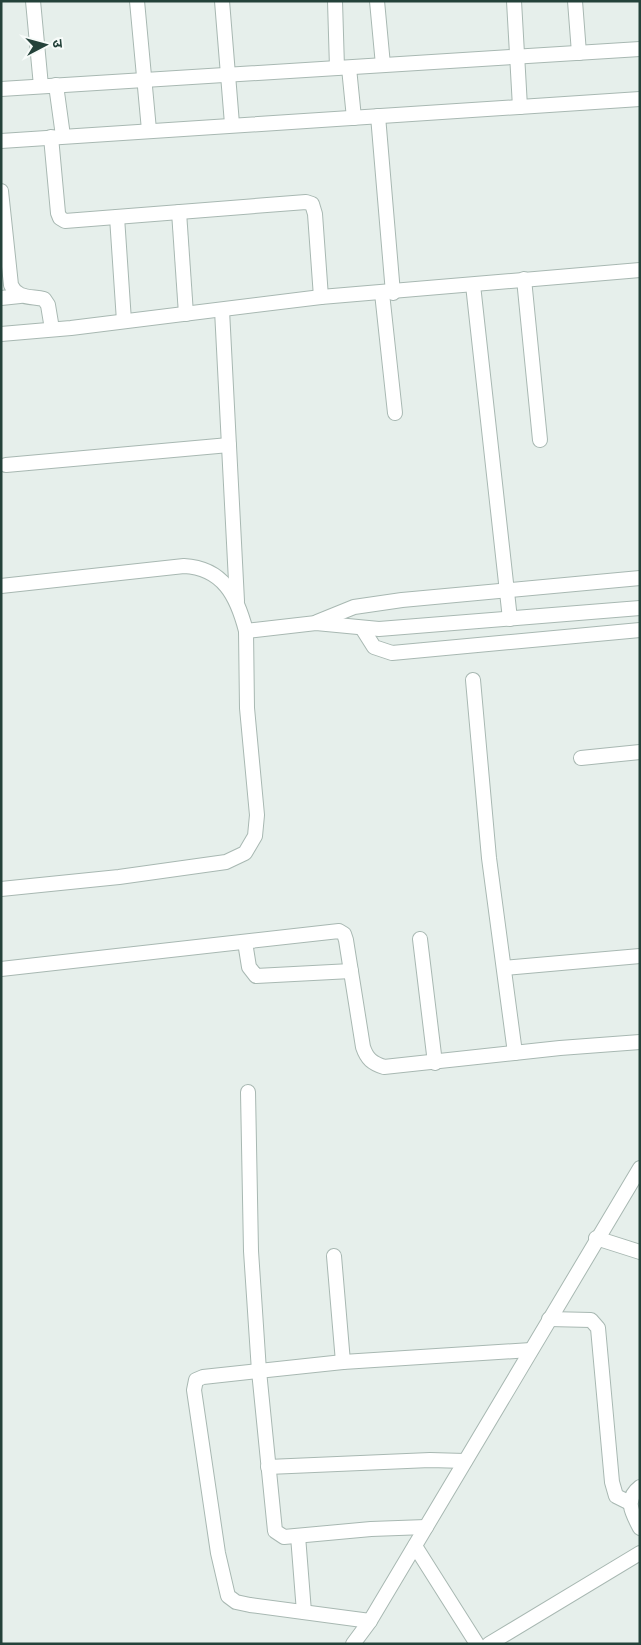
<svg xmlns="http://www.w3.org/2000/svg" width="641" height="1645" viewBox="0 0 641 1645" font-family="Jost,'Noto Sans Devanagari',sans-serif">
  <rect width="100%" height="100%" fill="#e6efeb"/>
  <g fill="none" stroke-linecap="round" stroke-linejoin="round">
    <!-- minor casing -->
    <g stroke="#a8b8b2" stroke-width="16">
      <g id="minor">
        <polyline points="33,1 41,86"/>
        <polyline points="137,1 149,130"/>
        <polyline points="222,1 232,124"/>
        <polyline points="335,1 337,68"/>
        <polyline points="377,1 383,65"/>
        <polyline points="514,1 520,107"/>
        <polyline points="575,1 579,53"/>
        <polyline points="349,68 354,118"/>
        <polyline points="56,85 63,136"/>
        <polyline points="1,89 640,49"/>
        <polyline points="378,116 393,293"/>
        <polyline points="51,137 58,213 60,218 65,221 306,202 312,204 315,214 321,297"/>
        <polyline points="1,141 640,99"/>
        <path d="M1,191L11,285C17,299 31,296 44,299L48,305L52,329"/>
        <polyline points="179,212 186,314"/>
        <polyline points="117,217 124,321"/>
        <polyline points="524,279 540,440"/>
        <polyline points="473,285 510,619"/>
        <polyline points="382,293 395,413"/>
        <polyline points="1,298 20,296"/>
        <polyline points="222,310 237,601"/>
        <polyline points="1,334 71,328 321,297 640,270"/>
        <polyline points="6,465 229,445"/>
        <path d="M1,586L184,566C223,568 237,596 246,631L316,623L379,629L640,608"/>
        <polyline points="317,622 354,607 402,600 640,578"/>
        <polyline points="362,628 374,647 392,653 640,630"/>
        <polyline points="473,680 489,858 515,1053"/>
        <polyline points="581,758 640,752"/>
        <polyline points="1,889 119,877 226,862 245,853 255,836 257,815 247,708 246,631"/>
        <polyline points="420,939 435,1063"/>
        <polyline points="245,942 249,967 256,976 351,971"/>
        <polyline points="504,968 640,956"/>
        <path d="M1,969L339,931L344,934L346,940L363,1047C367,1059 372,1063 384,1067L560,1048L640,1042"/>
        <polyline points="248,1092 251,1251 259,1371 275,1531 284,1537 371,1529 426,1527"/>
        <polyline points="596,1238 640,1252"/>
        <polyline points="334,1256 343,1362"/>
        <polyline points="549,1319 591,1320 598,1328 612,1482 616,1496 630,1503"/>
        <polyline points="268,1467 430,1460 465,1461"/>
        <path d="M640,1487C624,1499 632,1513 640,1528"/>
        <polyline points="298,1536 304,1612"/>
        <polyline points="415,1546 477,1644"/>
        <polyline points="370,1621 250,1605 236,1602 228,1596 218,1553 194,1390 196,1380 203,1377 343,1362 531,1350"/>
        <polyline points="353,1644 370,1621 640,1168"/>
        <polyline points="489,1644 640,1553"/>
      </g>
    </g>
    <!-- minor -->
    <use href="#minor" stroke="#fff" stroke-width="14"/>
  </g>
  <!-- border -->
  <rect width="641" height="1645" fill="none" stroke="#24423a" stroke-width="5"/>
  <!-- north arrow -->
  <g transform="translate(45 45) rotate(84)" stroke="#f7fbf9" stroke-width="4" paint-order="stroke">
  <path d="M0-4L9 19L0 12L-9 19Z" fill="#24423a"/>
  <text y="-8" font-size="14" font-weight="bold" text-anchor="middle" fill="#24423a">उ</text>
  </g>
</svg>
